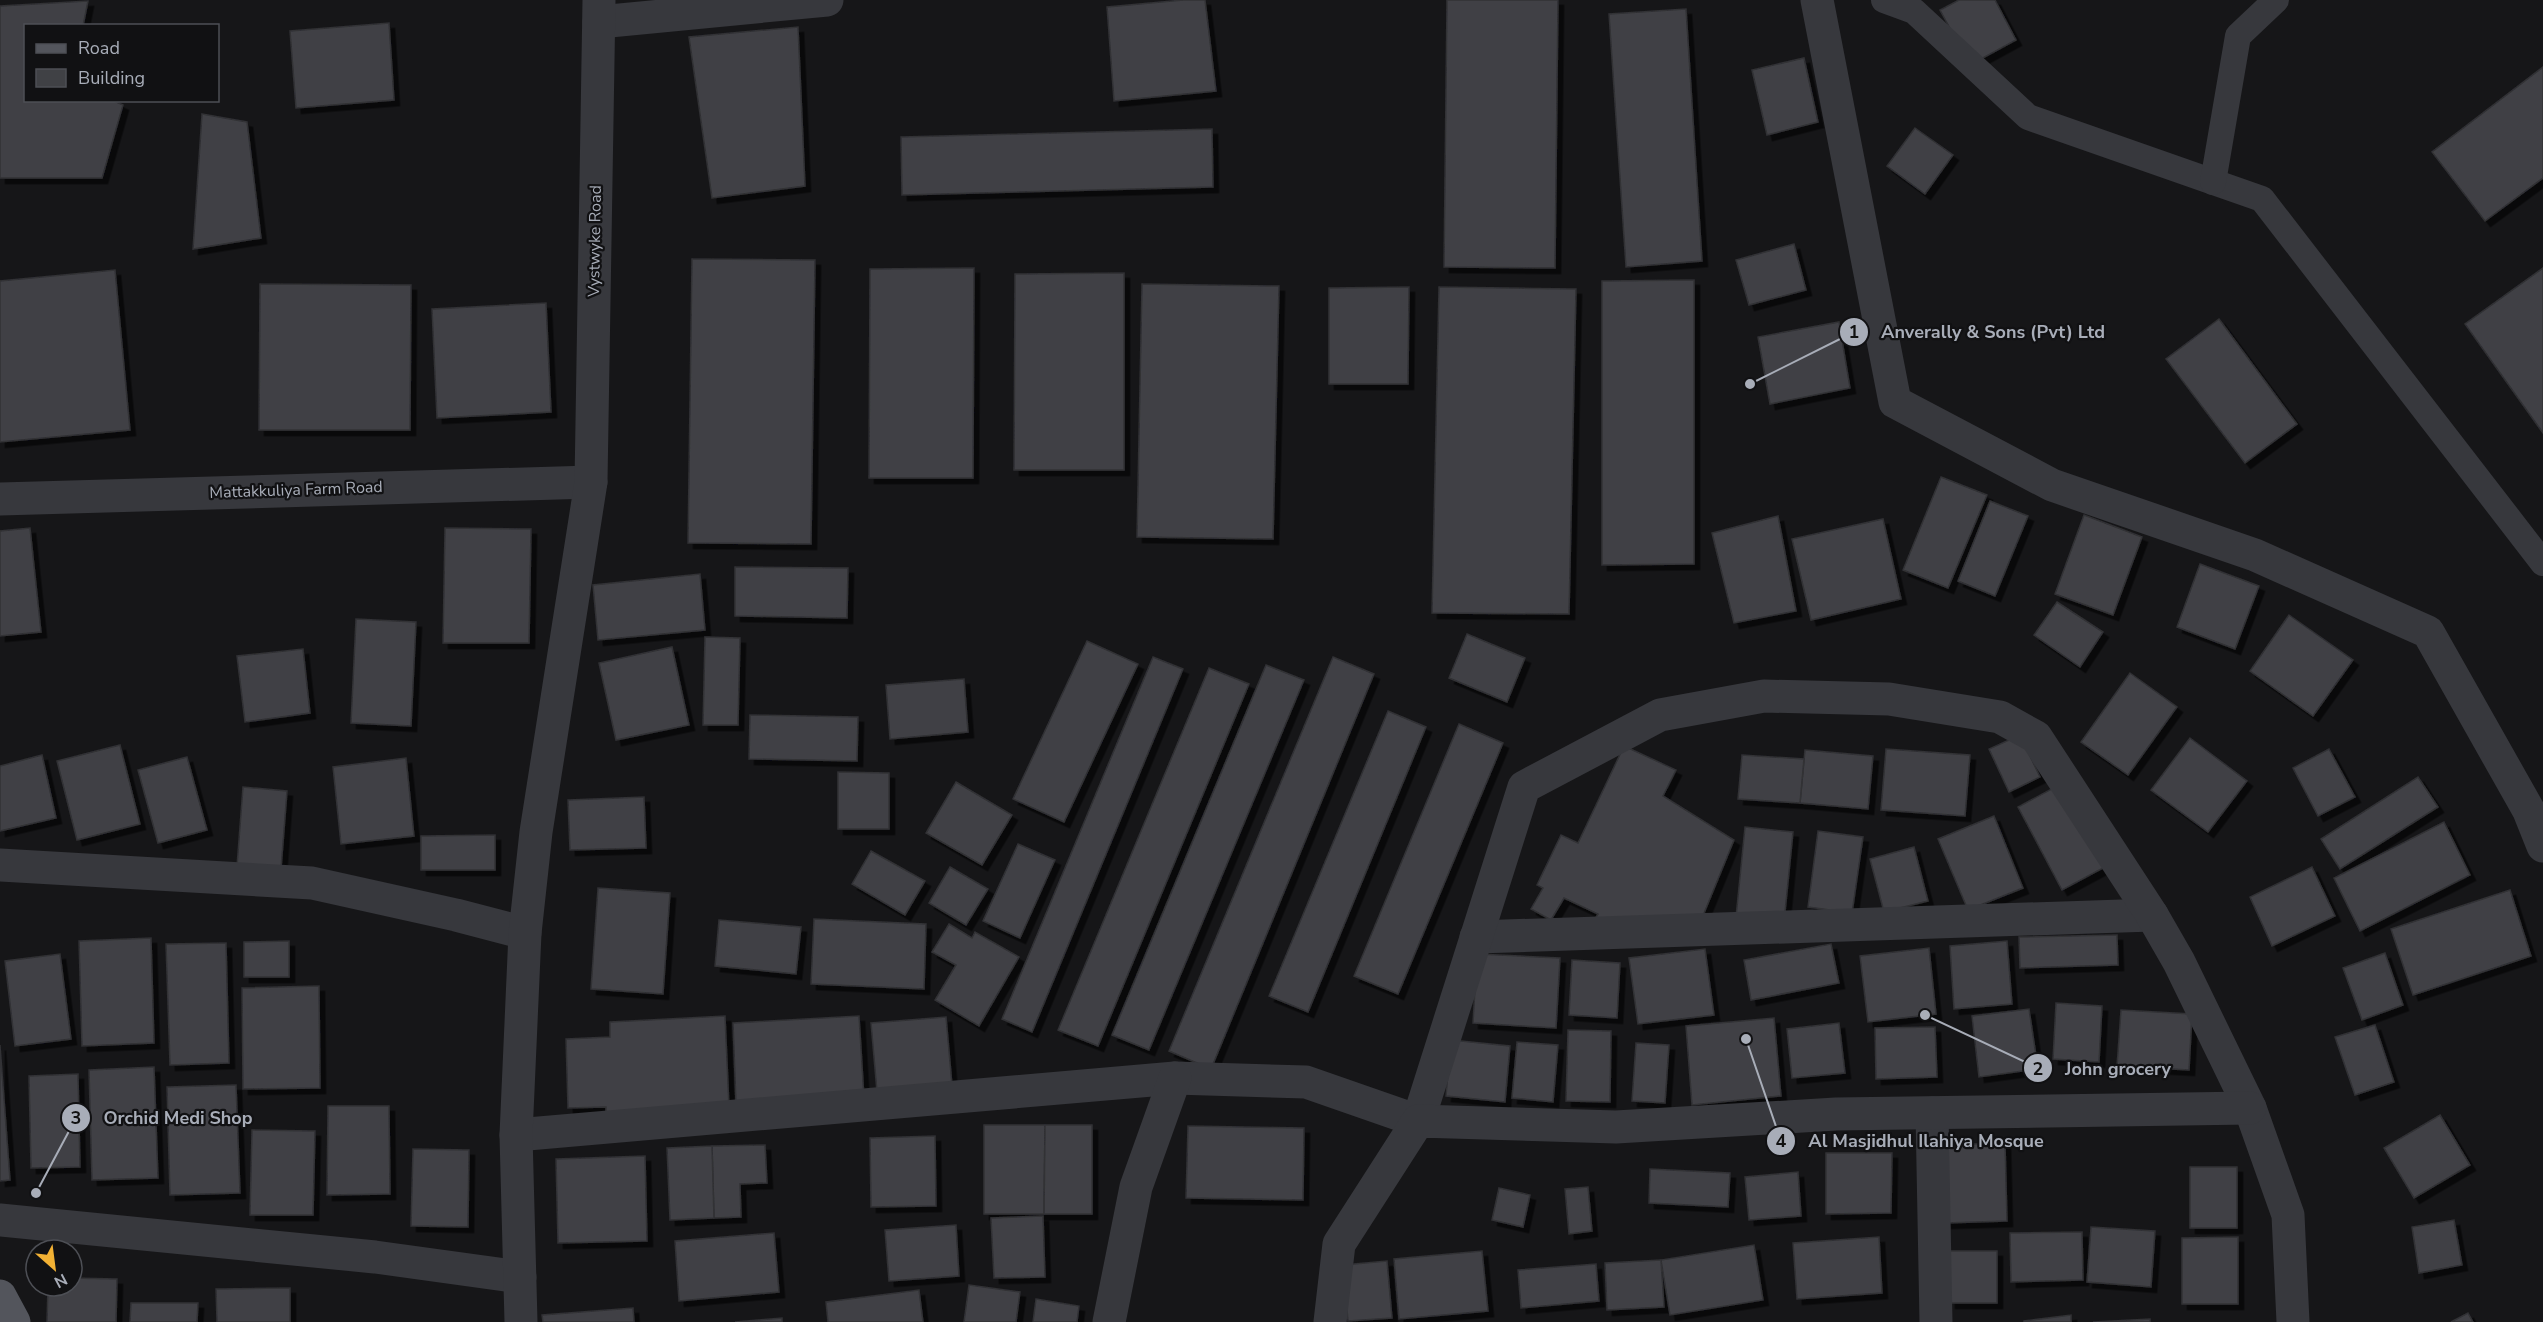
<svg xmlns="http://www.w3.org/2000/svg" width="2543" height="1322" viewBox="0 0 2543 1322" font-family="'Nunito Sans',sans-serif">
  <defs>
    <filter id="shadow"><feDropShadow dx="5.5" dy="5.5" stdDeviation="0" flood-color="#0009"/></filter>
  </defs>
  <rect width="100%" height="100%" fill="#161618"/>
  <!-- building -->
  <g fill="#404145" stroke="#303034" stroke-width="1.5" filter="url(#shadow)">
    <polygon points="1183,0 1205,0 1216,91 1114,101 1107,7"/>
    <polygon points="1447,0 1558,0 1555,268 1444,267"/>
    <polygon points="1959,0 1995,0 2016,40 1970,65 1940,10"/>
    <polygon points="88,1 83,26 26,26 26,100 112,100 123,105 102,178 0,178 0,6"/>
    <polygon points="1686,9 1702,261 1626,267 1609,14"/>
    <polygon points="389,23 394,100 296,108 290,31"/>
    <polygon points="798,27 805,186 712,198 689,37"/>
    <polygon points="1804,58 1818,122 1767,135 1752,70"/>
    <polygon points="2543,67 2543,178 2485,221 2432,152"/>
    <polygon points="202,114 247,122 261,238 193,249"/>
    <polygon points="1915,128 1953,155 1925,194 1887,166"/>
    <polygon points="1212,129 1213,187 902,195 901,137"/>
    <polygon points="1794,244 1806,290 1749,305 1736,260"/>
    <polygon points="692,259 815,260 811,544 688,543"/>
    <polygon points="974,268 973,478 869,478 870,269"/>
    <polygon points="2543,268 2543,433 2465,324"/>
    <polygon points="115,270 130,430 0,442 0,281"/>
    <polygon points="1124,273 1124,470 1014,470 1015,274"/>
    <polygon points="1694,280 1694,564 1602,565 1602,281"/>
    <polygon points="260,284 411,285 410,430 259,430"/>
    <polygon points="1142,284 1279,286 1273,539 1137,537"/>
    <polygon points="1409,287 1408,384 1329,384 1329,288"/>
    <polygon points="1439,287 1576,289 1569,614 1432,613"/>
    <polygon points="546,303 551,412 437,418 432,309"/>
    <polygon points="2219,319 2297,424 2245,463 2166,359"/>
    <polygon points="1839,322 1850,388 1770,404 1758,337"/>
    <polygon points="1941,477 1987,495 1948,588 1903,570"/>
    <polygon points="1990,501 2028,516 1995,596 1958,581"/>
    <polygon points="2084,515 2142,537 2113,615 2055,594"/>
    <polygon points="1778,516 1796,611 1734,623 1712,533"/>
    <polygon points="1883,519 1901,599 1811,620 1792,539"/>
    <polygon points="30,528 41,632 0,636 0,531"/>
    <polygon points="445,528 531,529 529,643 443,643"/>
    <polygon points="2200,564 2259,586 2235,649 2177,627"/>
    <polygon points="735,567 848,568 847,618 735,616"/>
    <polygon points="700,574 705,630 598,640 593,585"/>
    <polygon points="2057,602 2103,632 2080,667 2034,635"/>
    <polygon points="2289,615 2353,660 2313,716 2250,671"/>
    <polygon points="356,619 416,622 411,726 351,723"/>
    <polygon points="1467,634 1525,658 1507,702 1449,678"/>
    <polygon points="705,637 740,638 738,725 703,725"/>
    <polygon points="1087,641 1138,664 1064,822 1013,799"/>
    <polygon points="672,647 689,725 616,740 599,663"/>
    <polygon points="303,649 310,713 245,722 237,656"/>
    <polygon points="1153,657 1183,669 1032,1032 1002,1019"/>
    <polygon points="1333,657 1374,674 1211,1069 1169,1051"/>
    <polygon points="1266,665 1304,680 1149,1050 1112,1035"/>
    <polygon points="1209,668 1249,684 1098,1046 1058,1030"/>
    <polygon points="2130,673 2177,707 2128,775 2081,742"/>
    <polygon points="964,679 968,732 890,739 886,685"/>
    <polygon points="1388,711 1426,727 1308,1012 1269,996"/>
    <polygon points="750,715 858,717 857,761 749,759"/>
    <polygon points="1459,724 1503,743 1398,994 1354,976"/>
    <polygon points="2020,735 2040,777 2009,792 1989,749"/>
    <polygon points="2190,738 2247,781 2208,832 2151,790"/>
    <polygon points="120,745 140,824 77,840 57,761"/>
    <polygon points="1624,746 1676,770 1663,796 1734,840 1700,923 1595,919 1598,914 1564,898 1551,920 1531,909 1543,888 1537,885 1561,835 1578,843"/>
    <polygon points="1886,749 1970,755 1965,816 1881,810"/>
    <polygon points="2329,749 2355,797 2318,816 2293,768"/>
    <polygon points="1805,750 1873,756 1868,809 1800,803"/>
    <polygon points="42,755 56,818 0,831 0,766"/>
    <polygon points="1742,755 1804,759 1800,803 1738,799"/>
    <polygon points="187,757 207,830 158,843 138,770"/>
    <polygon points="406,758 414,836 341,844 333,767"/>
    <polygon points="838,772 889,773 889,829 838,829"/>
    <polygon points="2418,777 2438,807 2340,869 2321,839"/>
    <polygon points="956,782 1012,815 982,865 926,833"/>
    <polygon points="2061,784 2105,867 2062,890 2018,807"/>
    <polygon points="243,787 287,791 281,869 237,866"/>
    <polygon points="644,797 646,848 570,850 568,800"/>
    <polygon points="1994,816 2023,888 1968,910 1938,839"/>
    <polygon points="2444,822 2470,875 2360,931 2334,878"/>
    <polygon points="1745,827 1793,832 1784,922 1736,917"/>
    <polygon points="1818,831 1863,837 1852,913 1808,907"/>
    <polygon points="495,835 495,870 421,870 421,836"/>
    <polygon points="1018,844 1055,860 1020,938 983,921"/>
    <polygon points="1914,847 1928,901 1884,912 1870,859"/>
    <polygon points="871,851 925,881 905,915 852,884"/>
    <polygon points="950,867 988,889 966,925 929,903"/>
    <polygon points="2312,867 2335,916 2272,946 2250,897"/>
    <polygon points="598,888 670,893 663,994 591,989"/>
    <polygon points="2510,890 2531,956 2413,995 2391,929"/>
    <polygon points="814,919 926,924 924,989 811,984"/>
    <polygon points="719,920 801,927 796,974 715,966"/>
    <polygon points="949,924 972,938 975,932 1019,957 979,1026 935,1000 956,965 932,952"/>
    <polygon points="2117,935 2118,965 2020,968 2019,937"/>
    <polygon points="151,938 154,1043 82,1046 79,941"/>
    <polygon points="289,941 289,977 244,977 244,942"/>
    <polygon points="2007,941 2012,1004 1954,1009 1950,946"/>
    <polygon points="226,943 229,1063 170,1065 166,944"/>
    <polygon points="1831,944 1839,983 1751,1000 1744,960"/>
    <polygon points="1929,948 1936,1014 1868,1022 1860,956"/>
    <polygon points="1705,949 1714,1015 1638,1024 1629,958"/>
    <polygon points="2385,953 2403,1005 2362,1020 2343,968"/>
    <polygon points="60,954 71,1039 15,1046 5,961"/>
    <polygon points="1477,954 1560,958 1556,1028 1473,1023"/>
    <polygon points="1572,960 1620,963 1617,1018 1569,1015"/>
    <polygon points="319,986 320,1088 243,1089 242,988"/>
    <polygon points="2056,1003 2102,1006 2099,1062 2053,1059"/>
    <polygon points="2029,1009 2038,1069 1979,1077 1972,1016"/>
    <polygon points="2121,1010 2192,1014 2189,1070 2117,1066"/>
    <polygon points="725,1016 729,1107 606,1113 606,1107 568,1108 566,1039 610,1037 610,1022"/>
    <polygon points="859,1016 864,1098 736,1104 733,1023"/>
    <polygon points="946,1017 952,1085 877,1092 871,1023"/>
    <polygon points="1774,1018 1781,1096 1692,1105 1686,1026"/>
    <polygon points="1839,1023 1845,1073 1792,1078 1787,1029"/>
    <polygon points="2375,1025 2394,1082 2355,1095 2335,1037"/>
    <polygon points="1935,1027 1937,1077 1876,1079 1875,1028"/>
    <polygon points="1568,1030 1611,1031 1610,1102 1566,1101"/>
    <polygon points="1451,1040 1510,1046 1505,1102 1446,1096"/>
    <polygon points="1517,1042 1558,1045 1553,1102 1512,1098"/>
    <polygon points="1636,1043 1669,1045 1665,1103 1632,1101"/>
    <polygon points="0,1045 10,1180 0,1181"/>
    <polygon points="154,1067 158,1178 92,1180 89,1070"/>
    <polygon points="78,1074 80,1167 31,1168 29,1076"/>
    <polygon points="236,1085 240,1193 170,1195 167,1087"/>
    <polygon points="328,1106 389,1106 390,1194 327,1195"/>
    <polygon points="2440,1115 2470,1165 2414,1198 2384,1148"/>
    <polygon points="984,1125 1045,1125 1044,1214 984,1214"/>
    <polygon points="1045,1125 1092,1125 1092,1214 1044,1214"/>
    <polygon points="1188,1126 1304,1128 1303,1200 1186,1198"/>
    <polygon points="252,1130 315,1131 313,1215 250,1215"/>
    <polygon points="935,1136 936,1206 871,1207 870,1138"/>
    <polygon points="2005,1143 2007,1221 1946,1223 1944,1145"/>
    <polygon points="765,1145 767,1183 740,1184 741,1217 714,1218 712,1146"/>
    <polygon points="712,1146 714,1218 670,1220 667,1148"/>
    <polygon points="413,1149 469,1150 468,1227 411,1226"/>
    <polygon points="1826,1153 1892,1153 1891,1213 1826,1214"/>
    <polygon points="645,1156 647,1241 558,1243 556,1159"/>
    <rect x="2190" y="1167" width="47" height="61"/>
    <polygon points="1650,1169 1730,1173 1728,1207 1649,1203"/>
    <polygon points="1798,1172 1801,1216 1749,1220 1745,1177"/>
    <polygon points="1588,1187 1592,1231 1569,1234 1565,1189"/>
    <polygon points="1499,1188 1530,1195 1523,1227 1492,1220"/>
    <polygon points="1043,1216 1045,1277 994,1278 991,1218"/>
    <polygon points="2454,1220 2462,1265 2419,1273 2412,1227"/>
    <polygon points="956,1225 959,1276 889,1281 885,1230"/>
    <polygon points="2091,1227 2155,1231 2151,1287 2087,1282"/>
    <polygon points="2082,1232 2083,1280 2011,1282 2010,1233"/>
    <polygon points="774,1233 779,1292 679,1301 675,1241"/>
    <polygon points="1879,1237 1882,1293 1797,1299 1793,1243"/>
    <polygon points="2238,1237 2238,1304 2182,1304 2182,1238"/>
    <polygon points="1754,1245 1763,1300 1670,1315 1661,1260"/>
    <polygon points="1482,1251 1488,1311 1399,1319 1394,1259"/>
    <polygon points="1949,1251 1997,1251 1997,1303 1950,1303"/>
    <polygon points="1661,1260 1664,1307 1607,1310 1605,1263"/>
    <polygon points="1387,1261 1392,1318 1348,1321 1343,1265"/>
    <polygon points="1596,1264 1599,1301 1521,1308 1518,1270"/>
    <polygon points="72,1278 117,1279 116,1322 47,1322 48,1286 72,1286"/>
    <polygon points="969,1285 1020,1292 1016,1322 964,1322"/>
    <polygon points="290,1288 290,1322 217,1322 216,1289"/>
    <polygon points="919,1290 923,1322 828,1322 826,1302"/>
    <polygon points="1036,1299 1079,1306 1077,1322 1033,1322"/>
    <polygon points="131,1303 198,1303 197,1322 130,1322"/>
    <polygon points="633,1308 634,1322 543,1322 542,1315"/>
    <polygon points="2468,1313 2473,1322 2451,1322"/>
    <polygon points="2071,1315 2071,1322 2024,1322 2024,1321"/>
    <polygon points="782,1318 782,1322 735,1322"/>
    <polygon points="2150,1319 2150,1322 2093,1322"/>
  </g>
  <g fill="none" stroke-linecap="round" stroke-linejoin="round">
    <!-- service -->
    <g stroke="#37383d" stroke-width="26">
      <polyline points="1884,0 1914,11 2028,117 2262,199 2543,563"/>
      <polyline points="2213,182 2238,36 2276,0"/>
    </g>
    <!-- minor -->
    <g stroke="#37383d" stroke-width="33">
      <polyline points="1817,0 1895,402 2052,485 2255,555 2428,632 2529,811 2543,846"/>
      <polyline points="599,22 827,0"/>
      <polyline points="0,865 312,883 456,915 525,933"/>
      <polyline points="1476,937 2152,915"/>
      <polyline points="1932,1113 1936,1322"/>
      <polyline points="516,1135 1175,1078 1306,1082 1418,1121 1524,787 1660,715 1764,696 1889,699 2000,717 2036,737 2152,915 2179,962 2250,1108 2288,1215 2293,1322"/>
      <polyline points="0,1220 375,1257 520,1277"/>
      <polyline points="1109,1322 1136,1187 1175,1078"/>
      <polyline points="1330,1322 1339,1244 1418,1121 1616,1127 1836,1114 2250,1108"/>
    </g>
    <!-- tertiary -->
    <g stroke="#37383d" stroke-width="33">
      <polyline points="0,499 591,482"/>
      <polyline points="521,1322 516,1135 525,933 536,832 591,482 599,0"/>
    </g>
    <!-- primary -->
    <polyline stroke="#53555c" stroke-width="33" points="0,1296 14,1322"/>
  </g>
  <g text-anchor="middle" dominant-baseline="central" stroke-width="4.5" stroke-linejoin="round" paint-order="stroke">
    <!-- street labels -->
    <g font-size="16" fill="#a8adb8" stroke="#111113">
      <text transform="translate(595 241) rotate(-89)">Vystwyke Road</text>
      <text transform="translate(296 490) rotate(-2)">Mattakkuliya Farm Road</text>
    </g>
  </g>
  <!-- callouts -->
  <path fill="none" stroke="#a8adb8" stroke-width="2" d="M1750 384L1854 332M1925 1015L2038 1068M36 1193L76 1118M1746 1039L1781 1141"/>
  <g fill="#a8adb8" stroke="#111113" stroke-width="2">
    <circle cx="1750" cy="384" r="6"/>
    <circle cx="1925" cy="1015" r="6"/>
    <circle cx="36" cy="1193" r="6"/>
    <circle cx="1746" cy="1039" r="6"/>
    <circle cx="1854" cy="332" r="15"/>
    <circle cx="2038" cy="1068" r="15"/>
    <circle cx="76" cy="1118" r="15"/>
    <circle cx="1781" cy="1141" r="15"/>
  </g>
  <g font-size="18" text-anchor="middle" font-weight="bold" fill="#111">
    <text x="1854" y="338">1</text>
    <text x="2038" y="1075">2</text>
    <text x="76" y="1124">3</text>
    <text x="1781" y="1147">4</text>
  </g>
  <g font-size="18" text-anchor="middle" font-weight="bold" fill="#a8adb8" stroke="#111113" stroke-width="4.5" stroke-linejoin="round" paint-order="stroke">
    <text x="1993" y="338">Anverally &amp; Sons (Pvt) Ltd</text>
    <text x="2118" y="1075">John grocery</text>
    <text x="178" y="1124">Orchid Medi Shop</text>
    <text x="1926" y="1147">Al Masjidhul Ilahiya Mosque</text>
  </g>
  <!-- legend -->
  <rect x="24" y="24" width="195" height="78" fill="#111113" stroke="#4d4f55" stroke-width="1.5"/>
  <rect x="36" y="44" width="30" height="9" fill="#53555c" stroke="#4d4f55" stroke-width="1.5"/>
  <text x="78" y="54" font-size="18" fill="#a8adb8">Road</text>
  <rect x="36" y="69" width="30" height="18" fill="#404145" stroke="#4d4f55" stroke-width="1.5"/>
  <text x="78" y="84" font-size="18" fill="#a8adb8">Building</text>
  <!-- north arrow -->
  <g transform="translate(54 1268) rotate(152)"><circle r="28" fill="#111113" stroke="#4d4f55" stroke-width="1.5"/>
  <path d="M0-4.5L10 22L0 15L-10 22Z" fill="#f2b134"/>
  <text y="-9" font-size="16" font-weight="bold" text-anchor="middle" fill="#a8adb8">N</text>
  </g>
</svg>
